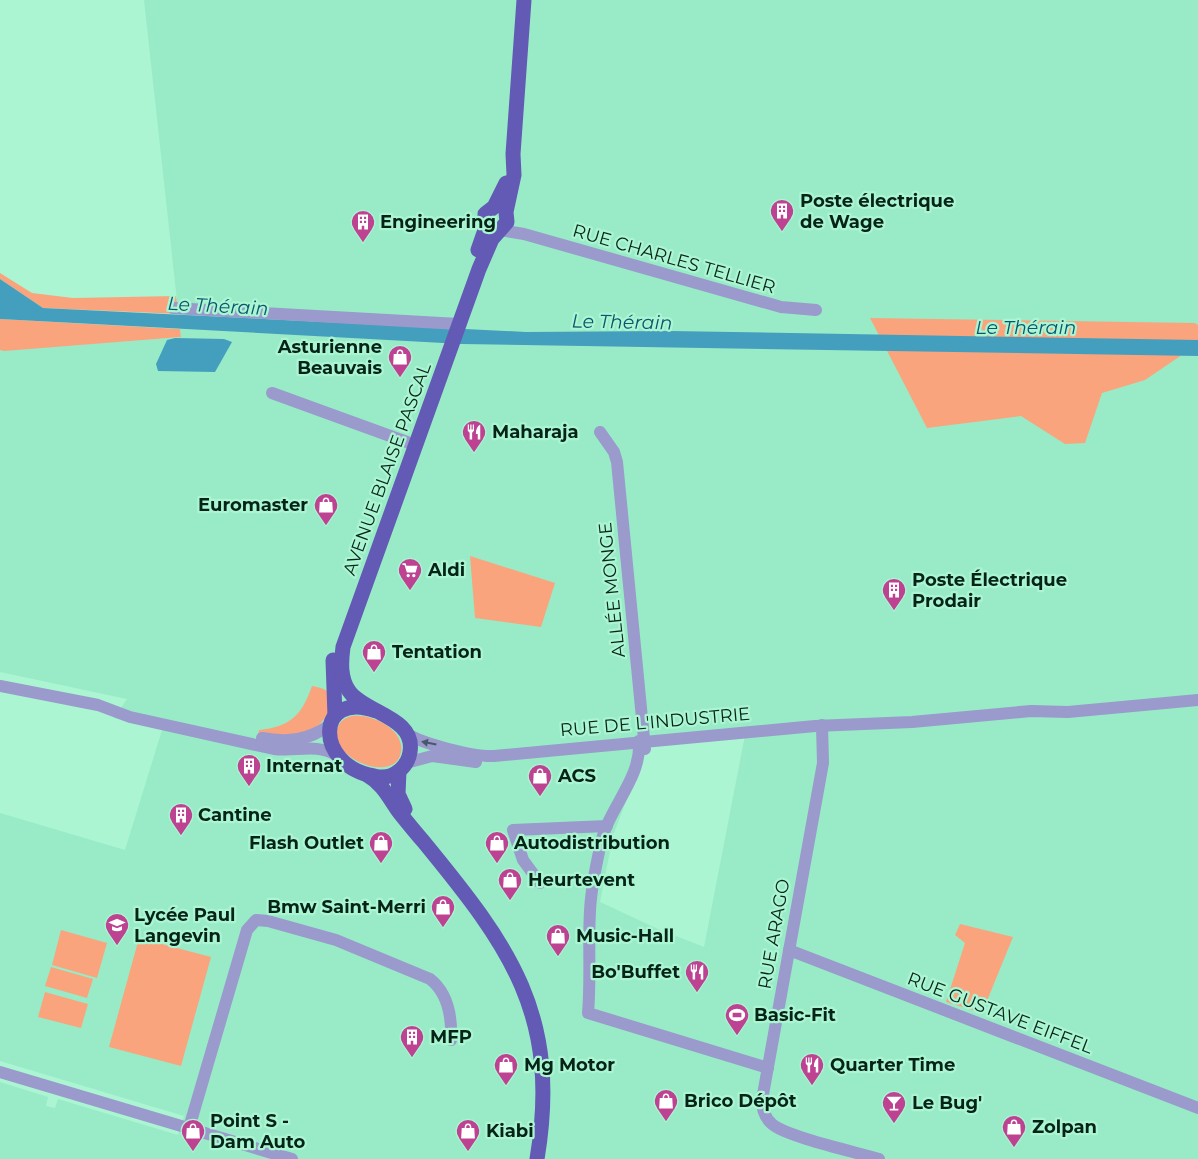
<svg xmlns="http://www.w3.org/2000/svg" width="1198" height="1159" viewBox="0 0 1198 1159" font-family="Montserrat,sans-serif">
  <rect width="100%" height="100%" fill="#abf5d3"/>
  <!-- built -->
  <path fill="#98ebc6" fill-rule="evenodd" d="M144,0H1198V1159H0V1082L48,1097L46,1106L55,1108L58,1099L178,1135L184,1116L0,1061V813L125,850L162,730L114,718L127,699L0,672V350L181,337ZM746,730L704,947L658,929L600,902L613,836L650,737Z"/>
  <!-- green -->
  <g fill="#faa47e">
    <polygon points="0,273 32,293 73,298 176,296 179,314 43,308 0,279"/>
    <polygon points="870,318 1195,323 1198,325 1198,344 1145,380 1102,393 1085,443 1065,444 1021,416 927,428"/>
    <polygon points="0,319 180,329 181,337 4,351 0,350"/>
    <polygon points="470,556 555,583 541,627 475,618"/>
    <path d="M312,686C317,687 323,688 327,691C341,703 319,730 305,734C292,738 272,735 258,734L259,730C290,727 302,715 312,686Z"/>
    <path d="M352,716C371,713 405,729 401,752C395,786 325,757 338,727C341,720 345,718 352,716Z"/>
    <polygon points="960,924 1013,937 982,1013 946,1002 965,943 955,935"/>
    <polygon points="61,930 107,943 97,978 52,965"/>
    <polygon points="139,938 211,957 181,1066 109,1047"/>
    <polygon points="51,967 93,979 87,998 45,986"/>
    <polygon points="45,992 88,1004 81,1028 38,1017"/>
  </g>
  <!-- water -->
  <g fill="#449ebe">
    <polygon points="0,279 43,308 526,332 670,331 1198,340 1198,356 462,344 0,319"/>
    <polygon points="175,338 224,339 232,342 215,372 158,371 156,364 167,340"/>
  </g>
  <g fill="none" stroke-linecap="round" stroke-linejoin="round">
    <!-- minor -->
    <g stroke="#9a9acc" stroke-width="12">
      <polyline points="500,230 524,234 781,307 816,310"/>
      <polyline points="173,308 459,324"/>
      <polyline points="272,393 415,445"/>
      <polyline points="600,432 614,452 617,462 645,749"/>
      <path d="M0,686L98,705L130,717L274,749C296,752 316,743 336,755"/>
      <path d="M822,725L823,763L762,1100C762,1109 764,1117 772,1124C787,1137 856,1152 879,1159"/>
      <path d="M406,733C422,744 474,757 494,756L815,726L912,722L1031,711L1068,712L1198,700"/>
      <path d="M262,738C288,743 309,740 330,725"/>
      <path d="M639,741C642,778 609,807 601,843C596,865 591,888 590,911C588,945 591,979 588,1013L768,1068"/>
      <polyline points="406,763 432,756 476,762"/>
      <polyline points="540,883 523,860 513,830 607,826"/>
      <polyline points="789,950 1198,1108"/>
      <polyline points="0,1072 292,1159"/>
      <path d="M189,1128L247,930L256,920L268,921L336,940L430,979C448,993 452,1018 451,1040"/>
    </g>
    <!-- major -->
    <g stroke="#625ab4" stroke-width="15">
      <polyline points="478,250 485,230 485,214 494,207 506,183"/>
      <polyline points="333,660 335,716"/>
      <path d="M376,711C315,689 314,766 374,776C382,778 392,777 399,771C405,766 409,759 410,752C416,717 364,713 349,691C340,678 341,662 343,647L479,269L492,239L507,222L506,212L514,175L513,154L524,0"/>
      <polyline points="399,771 398,794 405,809"/>
      <path d="M367,775C383,784 389,798 399,812C407,822 415,832 423,841C510,947 561,1015 537,1159"/>
    </g>
  </g>
  <!-- one-way arrows -->
  <defs><path id="oneway-solid" d="M-6-.8H1V-3.2L6.5 0L1 3.2V.8H-6Z" transform="scale(1.25)"/></defs>
  <use fill="#485969" href="#oneway-solid" transform="translate(429 743) rotate(-169)"/>
  <!-- icons -->
  <defs>
    <g id="building-pin" transform="scale(1.25)"><path d="M0 17L-7.5 6A9.5 9.5 0 1 1 7.5 6Z" fill="#be4292" stroke="#abf5d3"/><path d="M-4-6H4V6H1V3H-1V6H-4ZM-2.5-4.3h1.7v1.8h-1.7ZM.8-4.3h1.7v1.8H.8ZM-2.5-1h1.7V.8h-1.7ZM.8-1h1.7V.8H.8Z" fill="#fff"/></g>
    <g id="shop-pin" transform="scale(1.25)"><path d="M0 17L-7.5 6A9.5 9.5 0 1 1 7.5 6Z" fill="#be4292" stroke="#abf5d3"/><path d="M-5-2.5h2.3a2.7 3.5 0 0 1 5.4 0H5L5.5 6h-11ZM-1.5-2.5h3a1.5 2.3 0 0 0-3 0Z" fill="#fff"/></g>
    <g id="restaurant-pin" transform="scale(1.25)"><path d="M0 17L-7.5 6A9.5 9.5 0 1 1 7.5 6Z" fill="#be4292" stroke="#abf5d3"/><path d="M-5-6h1v4h1v-4h1v4h1v-4h1v5L-1.5 .5V6h-2V.5L-5-1ZM5-6V6H3V1.5H1.5Q1.5-4 5-6Z" fill="#fff"/></g>
    <g id="supermarket-pin" transform="scale(1.25)"><path d="M0 17L-7.5 6A9.5 9.5 0 1 1 7.5 6Z" fill="#be4292" stroke="#abf5d3"/><path d="M-6-5.5h2.5l.6 2H6L4.5 2H-2.5L-4.4-4H-6ZM-1.5 3.2a1.3 1.3 0 1 0 .1 0ZM3 3.2a1.3 1.3 0 1 0 .1 0Z" fill="#fff"/></g>
    <g id="school-pin" transform="scale(1.25)"><path d="M0 17L-7.5 6A9.5 9.5 0 1 1 7.5 6Z" fill="#be4292" stroke="#abf5d3"/><path d="M0-5L7-2L0 1L-7-2ZM-4 1L0 2.5L4 1V4Q0 6-4 4Z" fill="#fff"/></g>
    <g id="stadium-pin" transform="scale(1.25)"><path d="M0 17L-7.5 6A9.5 9.5 0 1 1 7.5 6Z" fill="#be4292" stroke="#abf5d3"/><path d="M0-5a6.5 5 0 1 0 0 10a6.5 5 0 1 0 0-10ZM-3.5-1.8h7v3.6h-7Z" fill="#fff"/></g>
    <g id="bar-pin" transform="scale(1.25)"><path d="M0 17L-7.5 6A9.5 9.5 0 1 1 7.5 6Z" fill="#be4292" stroke="#abf5d3"/><path d="M-6-5H6L.8 .8V4.5H3.5V6h-7V4.5H-.8V.8Z" fill="#fff"/></g>
  </defs>
  <g fill-rule="evenodd">
    <use href="#building-pin" x="782" y="211"/>
    <use href="#building-pin" x="363" y="222"/>
    <use href="#shop-pin" x="400" y="357"/>
    <use href="#restaurant-pin" x="474" y="432"/>
    <use href="#shop-pin" x="326" y="505"/>
    <use href="#supermarket-pin" x="410" y="570"/>
    <use href="#building-pin" x="894" y="590"/>
    <use href="#shop-pin" x="374" y="652"/>
    <use href="#building-pin" x="249" y="766"/>
    <use href="#shop-pin" x="540" y="776"/>
    <use href="#building-pin" x="181" y="815"/>
    <use href="#shop-pin" x="381" y="843"/>
    <use href="#shop-pin" x="497" y="843"/>
    <use href="#shop-pin" x="510" y="880"/>
    <use href="#shop-pin" x="443" y="907"/>
    <use href="#school-pin" x="117" y="925"/>
    <use href="#shop-pin" x="558" y="936"/>
    <use href="#restaurant-pin" x="697" y="972"/>
    <use href="#stadium-pin" x="737" y="1015"/>
    <use href="#building-pin" x="412" y="1037"/>
    <use href="#shop-pin" x="506" y="1065"/>
    <use href="#restaurant-pin" x="812" y="1065"/>
    <use href="#shop-pin" x="666" y="1101"/>
    <use href="#bar-pin" x="894" y="1103"/>
    <use href="#shop-pin" x="1014" y="1127"/>
    <use href="#shop-pin" x="193" y="1131"/>
    <use href="#shop-pin" x="468" y="1131"/>
  </g>
  <g text-anchor="middle" dominant-baseline="central" stroke-width="4.5" stroke-linejoin="round" paint-order="stroke">
    <!-- poi labels -->
    <g font-size="18" font-weight="bold" fill="#052418" stroke="#abf5d3" text-anchor="start">
      <text x="800" y="201">Poste électrique<tspan x="800" dy="21">de Wage</tspan></text>
      <text x="380" y="222">Engineering</text>
      <text x="382" y="347" text-anchor="end">Asturienne<tspan x="382" dy="21">Beauvais</tspan></text>
      <text x="492" y="432">Maharaja</text>
      <text x="308" y="505" text-anchor="end">Euromaster</text>
      <text x="428" y="570">Aldi</text>
      <text x="912" y="580">Poste Électrique<tspan x="912" dy="21">Prodair</tspan></text>
      <text x="392" y="652">Tentation</text>
      <text x="266" y="766">Internat</text>
      <text x="558" y="776">ACS</text>
      <text x="198" y="815">Cantine</text>
      <text x="364" y="843" text-anchor="end">Flash Outlet</text>
      <text x="514" y="843">Autodistribution</text>
      <text x="528" y="880">Heurtevent</text>
      <text x="426" y="907" text-anchor="end">Bmw Saint-Merri</text>
      <text x="134" y="915">Lycée Paul<tspan x="134" dy="21">Langevin</tspan></text>
      <text x="576" y="936">Music-Hall</text>
      <text x="680" y="972" text-anchor="end">Bo'Buffet</text>
      <text x="754" y="1015">Basic-Fit</text>
      <text x="430" y="1037">MFP</text>
      <text x="524" y="1065">Mg Motor</text>
      <text x="830" y="1065">Quarter Time</text>
      <text x="684" y="1101">Brico Dépôt</text>
      <text x="912" y="1103">Le Bug'</text>
      <text x="210" y="1121">Point S -<tspan x="210" dy="21">Dam Auto</tspan></text>
      <text x="1032" y="1127">Zolpan</text>
      <text x="486" y="1131">Kiabi</text>
    </g>
    <!-- street labels -->
    <g font-size="18" fill="#052418" stroke="#abf5d3">
      <text transform="translate(674 259) rotate(16)">RUE CHARLES TELLIER</text>
      <text transform="translate(387 469) rotate(-70)">AVENUE BLAISE PASCAL</text>
      <text transform="translate(612 590) rotate(-96)">ALLÉE MONGE</text>
      <text transform="translate(655 722) rotate(-5)">RUE DE L'INDUSTRIE</text>
      <text transform="translate(774 934) rotate(-80)">RUE ARAGO</text>
      <text transform="translate(1000 1013) rotate(21)">RUE GUSTAVE EIFFEL</text>
    </g>
    <!-- water labels -->
    <g font-size="19" font-style="italic" fill="#0a576d" stroke="#abf5d3">
      <text transform="translate(218 306) rotate(3)">Le Thérain</text>
      <text transform="translate(622 322) rotate(1)">Le Thérain</text>
      <text x="1026" y="327">Le Thérain</text>
    </g>
  </g>
</svg>
